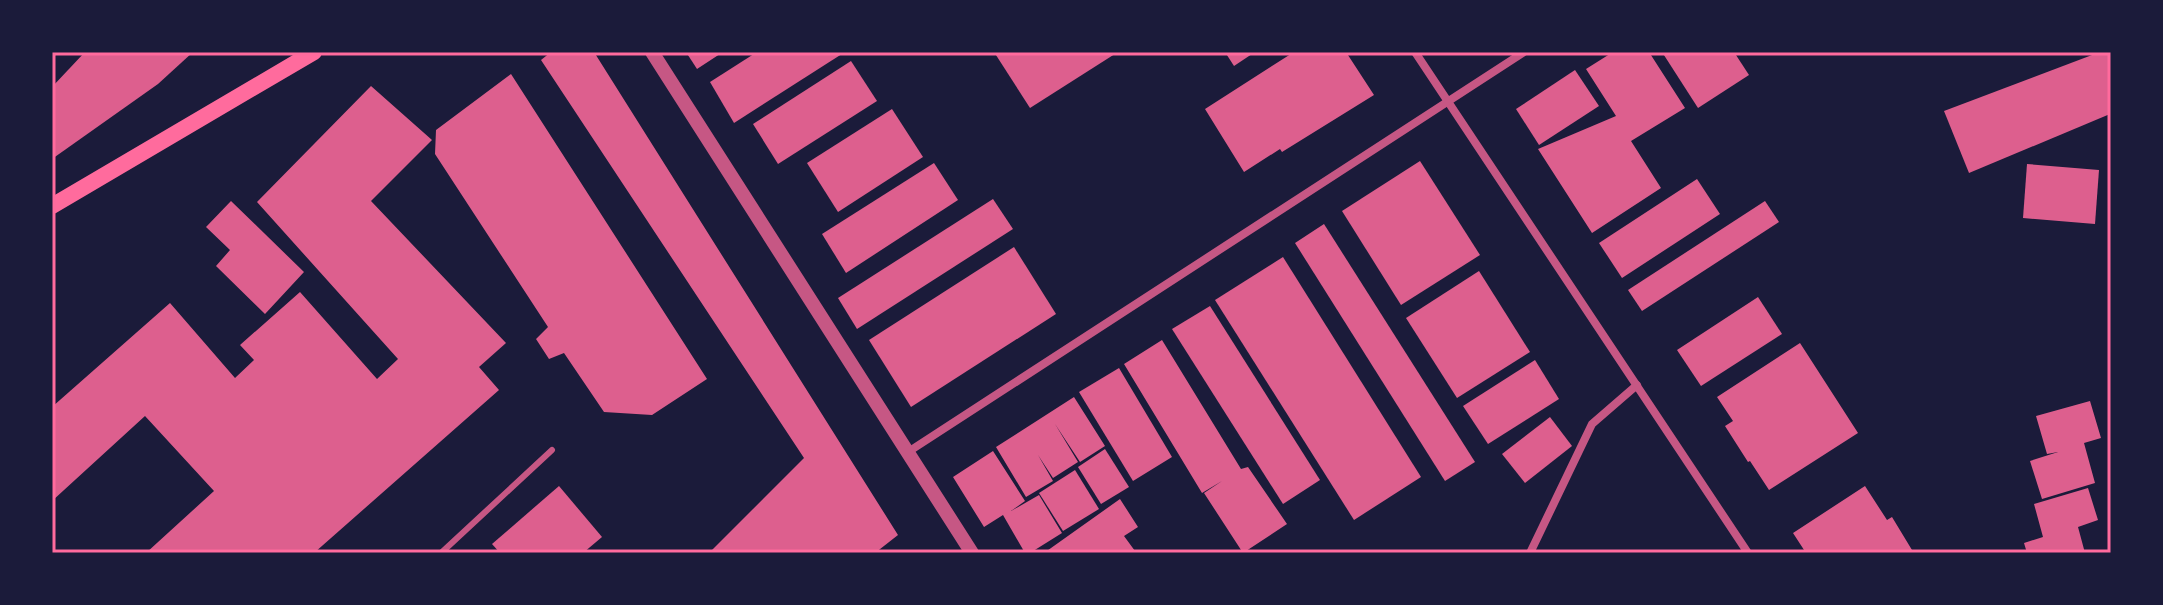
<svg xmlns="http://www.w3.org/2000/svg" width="2163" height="605" viewBox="0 0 2163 605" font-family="Raleway,sans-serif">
  <rect width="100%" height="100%" fill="#1b1b3a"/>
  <!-- building -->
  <g fill="#dd5f8e">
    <polygon points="85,52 193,52 158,84 52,159 52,87"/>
    <polygon points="551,52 594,52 898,535 875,553 709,553 804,458 541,60"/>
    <polygon points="686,52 723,52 697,69"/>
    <polygon points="757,52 845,52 734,123 710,82"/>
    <polygon points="994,52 1118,52 1030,108"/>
    <polygon points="1225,52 1255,52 1234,66"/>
    <polygon points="1294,52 1346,52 1374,95 1282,152 1280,149 1244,172 1205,109"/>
    <polygon points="1613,52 1649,52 1685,108 1631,141 1661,188 1592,233 1538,149 1616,116 1586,69"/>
    <polygon points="1662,52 1734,52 1749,75 1698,108"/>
    <polygon points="2100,52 2111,52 2110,114 1969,173 1944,111"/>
    <polygon points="851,61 877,101 778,164 753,124"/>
    <polygon points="1575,70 1599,106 1539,145 1516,109"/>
    <polygon points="511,74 707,379 652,415 604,412 564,353 549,359 536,339 548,327 435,154 436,130"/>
    <polygon points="371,86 432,140 371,201 506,343 479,367 499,390 314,553 146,553 214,491 145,416 52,501 52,407 170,303 235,378 254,360 240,345 300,292 377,379 398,359 257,202"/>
    <polygon points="892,109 923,157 838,212 807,163"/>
    <polygon points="1420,161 1480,255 1401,305 1342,211"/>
    <polygon points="934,163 958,200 846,273 822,234"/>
    <polygon points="2027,164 2099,170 2095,224 2023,218"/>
    <polygon points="1697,179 1720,214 1622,278 1599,243"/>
    <polygon points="993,199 1013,229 857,329 838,298"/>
    <polygon points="231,201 304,272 265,314 216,266 230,250 206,227"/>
    <polygon points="1765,201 1779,222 1642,311 1628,290"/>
    <polygon points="1324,224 1475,462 1445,481 1295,243"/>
    <polygon points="1014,247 1056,314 911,407 869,340"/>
    <polygon points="1283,257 1421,477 1354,520 1215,300"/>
    <polygon points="1479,271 1530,352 1457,398 1406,318"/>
    <polygon points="1758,297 1782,334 1701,386 1677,350"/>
    <polygon points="1210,306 1320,480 1283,504 1172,329"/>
    <polygon points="1162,340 1241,469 1248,467 1287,524 1243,553 1204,493 1222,481 1202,493 1124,364"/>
    <polygon points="1800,343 1858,433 1769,490 1750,461 1748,462 1725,426 1733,421 1717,397"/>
    <polygon points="1535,360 1559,399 1488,444 1463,406"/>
    <polygon points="1119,368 1172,457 1133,481 1079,392"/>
    <polygon points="1074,397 1105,446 1080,462 1055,424 1078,462 1053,478 1038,455 1053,481 1026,497 996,447"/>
    <polygon points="2090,401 2101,438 2084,443 2095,483 2042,499 2030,461 2058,452 2047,454 2036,416"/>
    <polygon points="1550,417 1572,446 1525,483 1502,454"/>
    <polygon points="1105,449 1129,487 1101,504 1078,467"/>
    <polygon points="993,451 1025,501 1011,511 1039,495 1062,533 1030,553 1025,553 1003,515 984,527 953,477"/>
    <polygon points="1075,470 1099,509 1063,531 1039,493"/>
    <polygon points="559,486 602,537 583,553 500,553 492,544"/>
    <polygon points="1865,486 1887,520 1892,517 1912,550 1907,553 1806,553 1793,533"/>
    <polygon points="2088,488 2098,520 2078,527 2085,553 2027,553 2024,543 2043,537 2034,504"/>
    <polygon points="1120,499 1138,527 1124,536 1135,551 1133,553 1044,553"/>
  </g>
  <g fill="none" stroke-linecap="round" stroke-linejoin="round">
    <!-- service -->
    <polyline stroke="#c65784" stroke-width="6" points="441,553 552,450"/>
    <!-- minor -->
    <g stroke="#c65784" stroke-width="8">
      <polyline points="1415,52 1748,553"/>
      <polyline points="52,53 53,52"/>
      <polyline points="908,452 1524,52"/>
      <polyline points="1530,553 1592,424 1637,385"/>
    </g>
    <!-- tertiary -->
    <polyline stroke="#c65784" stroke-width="14" points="652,52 972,553"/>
    <!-- secondary -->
    <polyline stroke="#ff6b9d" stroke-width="16" points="52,206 314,52"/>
  </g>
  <!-- border -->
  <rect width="2163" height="605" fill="none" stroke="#1b1b3a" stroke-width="108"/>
  <rect x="54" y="54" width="2055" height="497" fill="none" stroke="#ff6b9d" stroke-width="3"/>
</svg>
